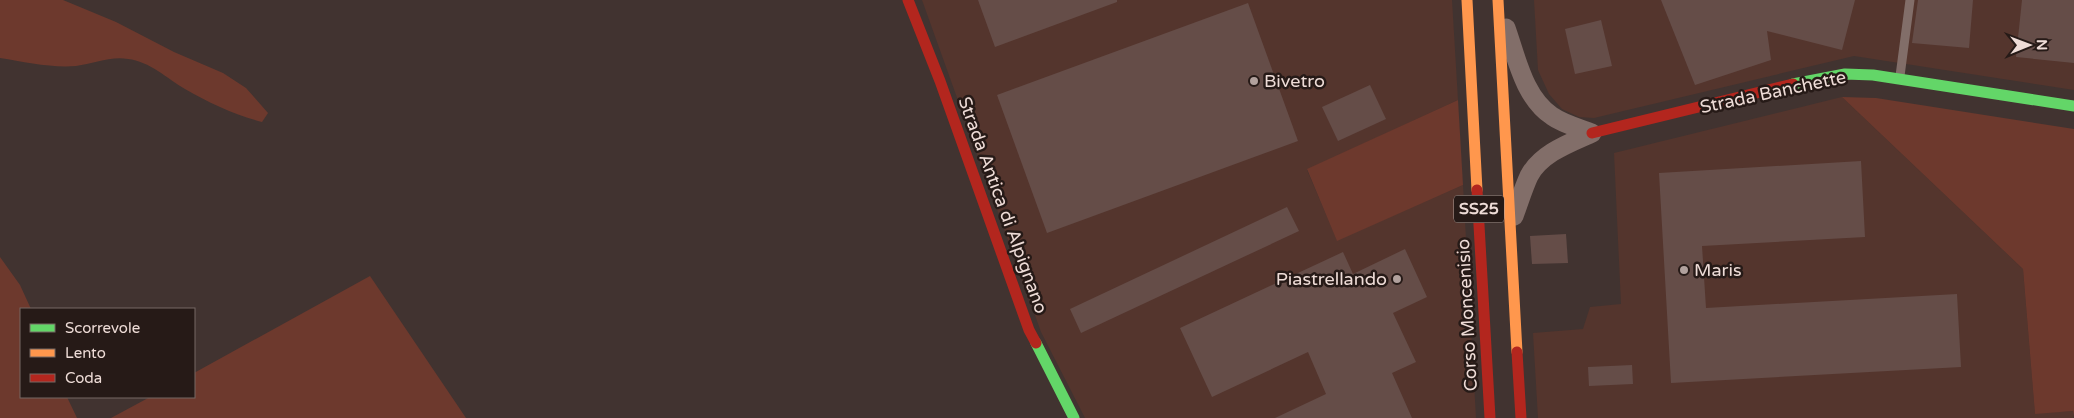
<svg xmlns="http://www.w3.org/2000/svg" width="2074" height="418" viewBox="0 0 2074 418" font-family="'Varela Round',sans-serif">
  <rect width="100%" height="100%" fill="#413330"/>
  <!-- built -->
  <g fill="#54352d">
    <polygon points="922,0 1452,0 1458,100 1307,170 1337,240 1463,185 1476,418 1085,418 1041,332"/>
    <polygon points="1534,0 2074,0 2074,90 1854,56 1594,118 1579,117 1562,109 1549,94 1538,70"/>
    <polygon points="1842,97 2023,269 2035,413 2073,411 2073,418 1538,418 1533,333 1583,329 1590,307 1621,304 1614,153"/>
  </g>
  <!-- green -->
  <g fill="#6d392d">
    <path d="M0,0H63L116,22L174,52L223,73L246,88L268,113L262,122C235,115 209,103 185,89C168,79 149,61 128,59C110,56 93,64 76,66C51,68 25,62 0,58Z"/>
    <polygon points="1842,97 1876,98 2074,129 2074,418 2073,411 2035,414 2023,269"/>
    <polygon points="1458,100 1463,185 1337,241 1307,169"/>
    <polygon points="0,257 20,285 31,309 21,309 21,397 67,397 77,418 0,418"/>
    <polygon points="370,276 466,418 111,418 150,397 194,397 194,373"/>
  </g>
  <!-- building -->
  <g fill="#654d48">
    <polygon points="978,0 1117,0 1117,2 995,47"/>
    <polygon points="1661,0 1855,0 1842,50 1767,31 1771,60 1695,85"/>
    <polygon points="1918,0 1973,0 1969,48 1912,43"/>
    <polygon points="2022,0 2074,0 2074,63 2016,57"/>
    <polygon points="1248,3 1298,141 1047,233 997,95"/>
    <polygon points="1601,20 1612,66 1575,74 1565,29"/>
    <polygon points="1370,85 1386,119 1338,141 1322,107"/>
    <polygon points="1861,161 1865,237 1702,246 1706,308 1957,294 1961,367 1671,383 1659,173"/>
    <polygon points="1287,207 1299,231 1081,333 1070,309"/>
    <polygon points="1566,234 1568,263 1532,264 1530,236"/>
    <polygon points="1405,249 1427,297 1393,313 1416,362 1392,373 1412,418 1275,418 1326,394 1308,352 1212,397 1180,328 1343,252 1353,274"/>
    <polygon points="1632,365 1633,384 1589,386 1588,367"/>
  </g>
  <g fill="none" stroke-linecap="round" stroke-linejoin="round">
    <!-- lane -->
    <polyline stroke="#826e69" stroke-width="9" points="1900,76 1910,0"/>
    <!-- street -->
    <path stroke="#826e69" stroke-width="19" d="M1506,28C1517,59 1524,97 1552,116C1563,124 1579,128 1592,133C1570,143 1541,153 1529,176C1523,189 1519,203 1514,216"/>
    <!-- fast -->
    <g stroke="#63d668" stroke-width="11">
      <polyline points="1793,84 1845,74 1873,75 2074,106"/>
      <polyline points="1036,343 1074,418"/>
    </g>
    <!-- slow -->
    <g stroke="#ff974d" stroke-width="11">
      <polyline points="1467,0 1477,190"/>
      <polyline points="1498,0 1517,352"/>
    </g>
    <!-- jam -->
    <g stroke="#b3261e" stroke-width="11">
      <polyline points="908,0 940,81 1029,330 1036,343"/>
      <polyline points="1592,133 1793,84"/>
      <polyline points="1477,190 1490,418"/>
      <polyline points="1517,352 1521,418"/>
    </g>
  </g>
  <!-- markers -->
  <g fill="#b1a19d" stroke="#261a17" stroke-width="2">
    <circle cx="1254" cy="81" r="5"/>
    <circle cx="1684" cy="270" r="5"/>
    <circle cx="1397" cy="279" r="5"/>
  </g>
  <g text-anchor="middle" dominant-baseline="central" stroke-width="5" stroke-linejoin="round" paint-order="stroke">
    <!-- shield labels -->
    <rect fill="#261a17" stroke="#b2a29d" stroke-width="1" x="1454" y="195.5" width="50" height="27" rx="4"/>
    <g font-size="16" font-weight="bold" fill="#eedcd7">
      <text x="1479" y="209">SS25</text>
    </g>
    <!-- poi labels -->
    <g font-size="18" fill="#eedcd7" stroke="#261a17" text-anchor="start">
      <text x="1264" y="81">Bivetro</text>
      <text x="1694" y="270">Maris</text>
      <text x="1387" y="279" text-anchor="end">Piastrellando</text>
    </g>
    <!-- street labels -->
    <g font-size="18" fill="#eedcd7" stroke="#261a17">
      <text transform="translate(1773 92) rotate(-12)">Strada Banchette</text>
      <text transform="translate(1003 205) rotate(70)">Strada Antica di Alpignano</text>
      <text transform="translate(1467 315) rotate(-93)">Corso Moncenisio</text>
    </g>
  </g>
  <!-- legend -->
  <rect x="20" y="308" width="175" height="90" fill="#261a17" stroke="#766864"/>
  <rect x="30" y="324" width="25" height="8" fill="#63d668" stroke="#766864"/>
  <text x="65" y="333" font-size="15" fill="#eedcd7">Scorrevole</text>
  <rect x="30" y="349" width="25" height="8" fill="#ff974d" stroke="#766864"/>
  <text x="65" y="358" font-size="15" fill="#eedcd7">Lento</text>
  <rect x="30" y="374" width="25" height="8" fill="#b3261e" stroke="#766864"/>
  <text x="65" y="383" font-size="15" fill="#eedcd7">Coda</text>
  <!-- north arrow -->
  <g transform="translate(2029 45) rotate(89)" stroke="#261a17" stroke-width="4" paint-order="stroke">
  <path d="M0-4L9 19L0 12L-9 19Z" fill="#eedcd7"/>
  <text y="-8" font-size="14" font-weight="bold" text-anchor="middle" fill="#eedcd7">N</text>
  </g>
</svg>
